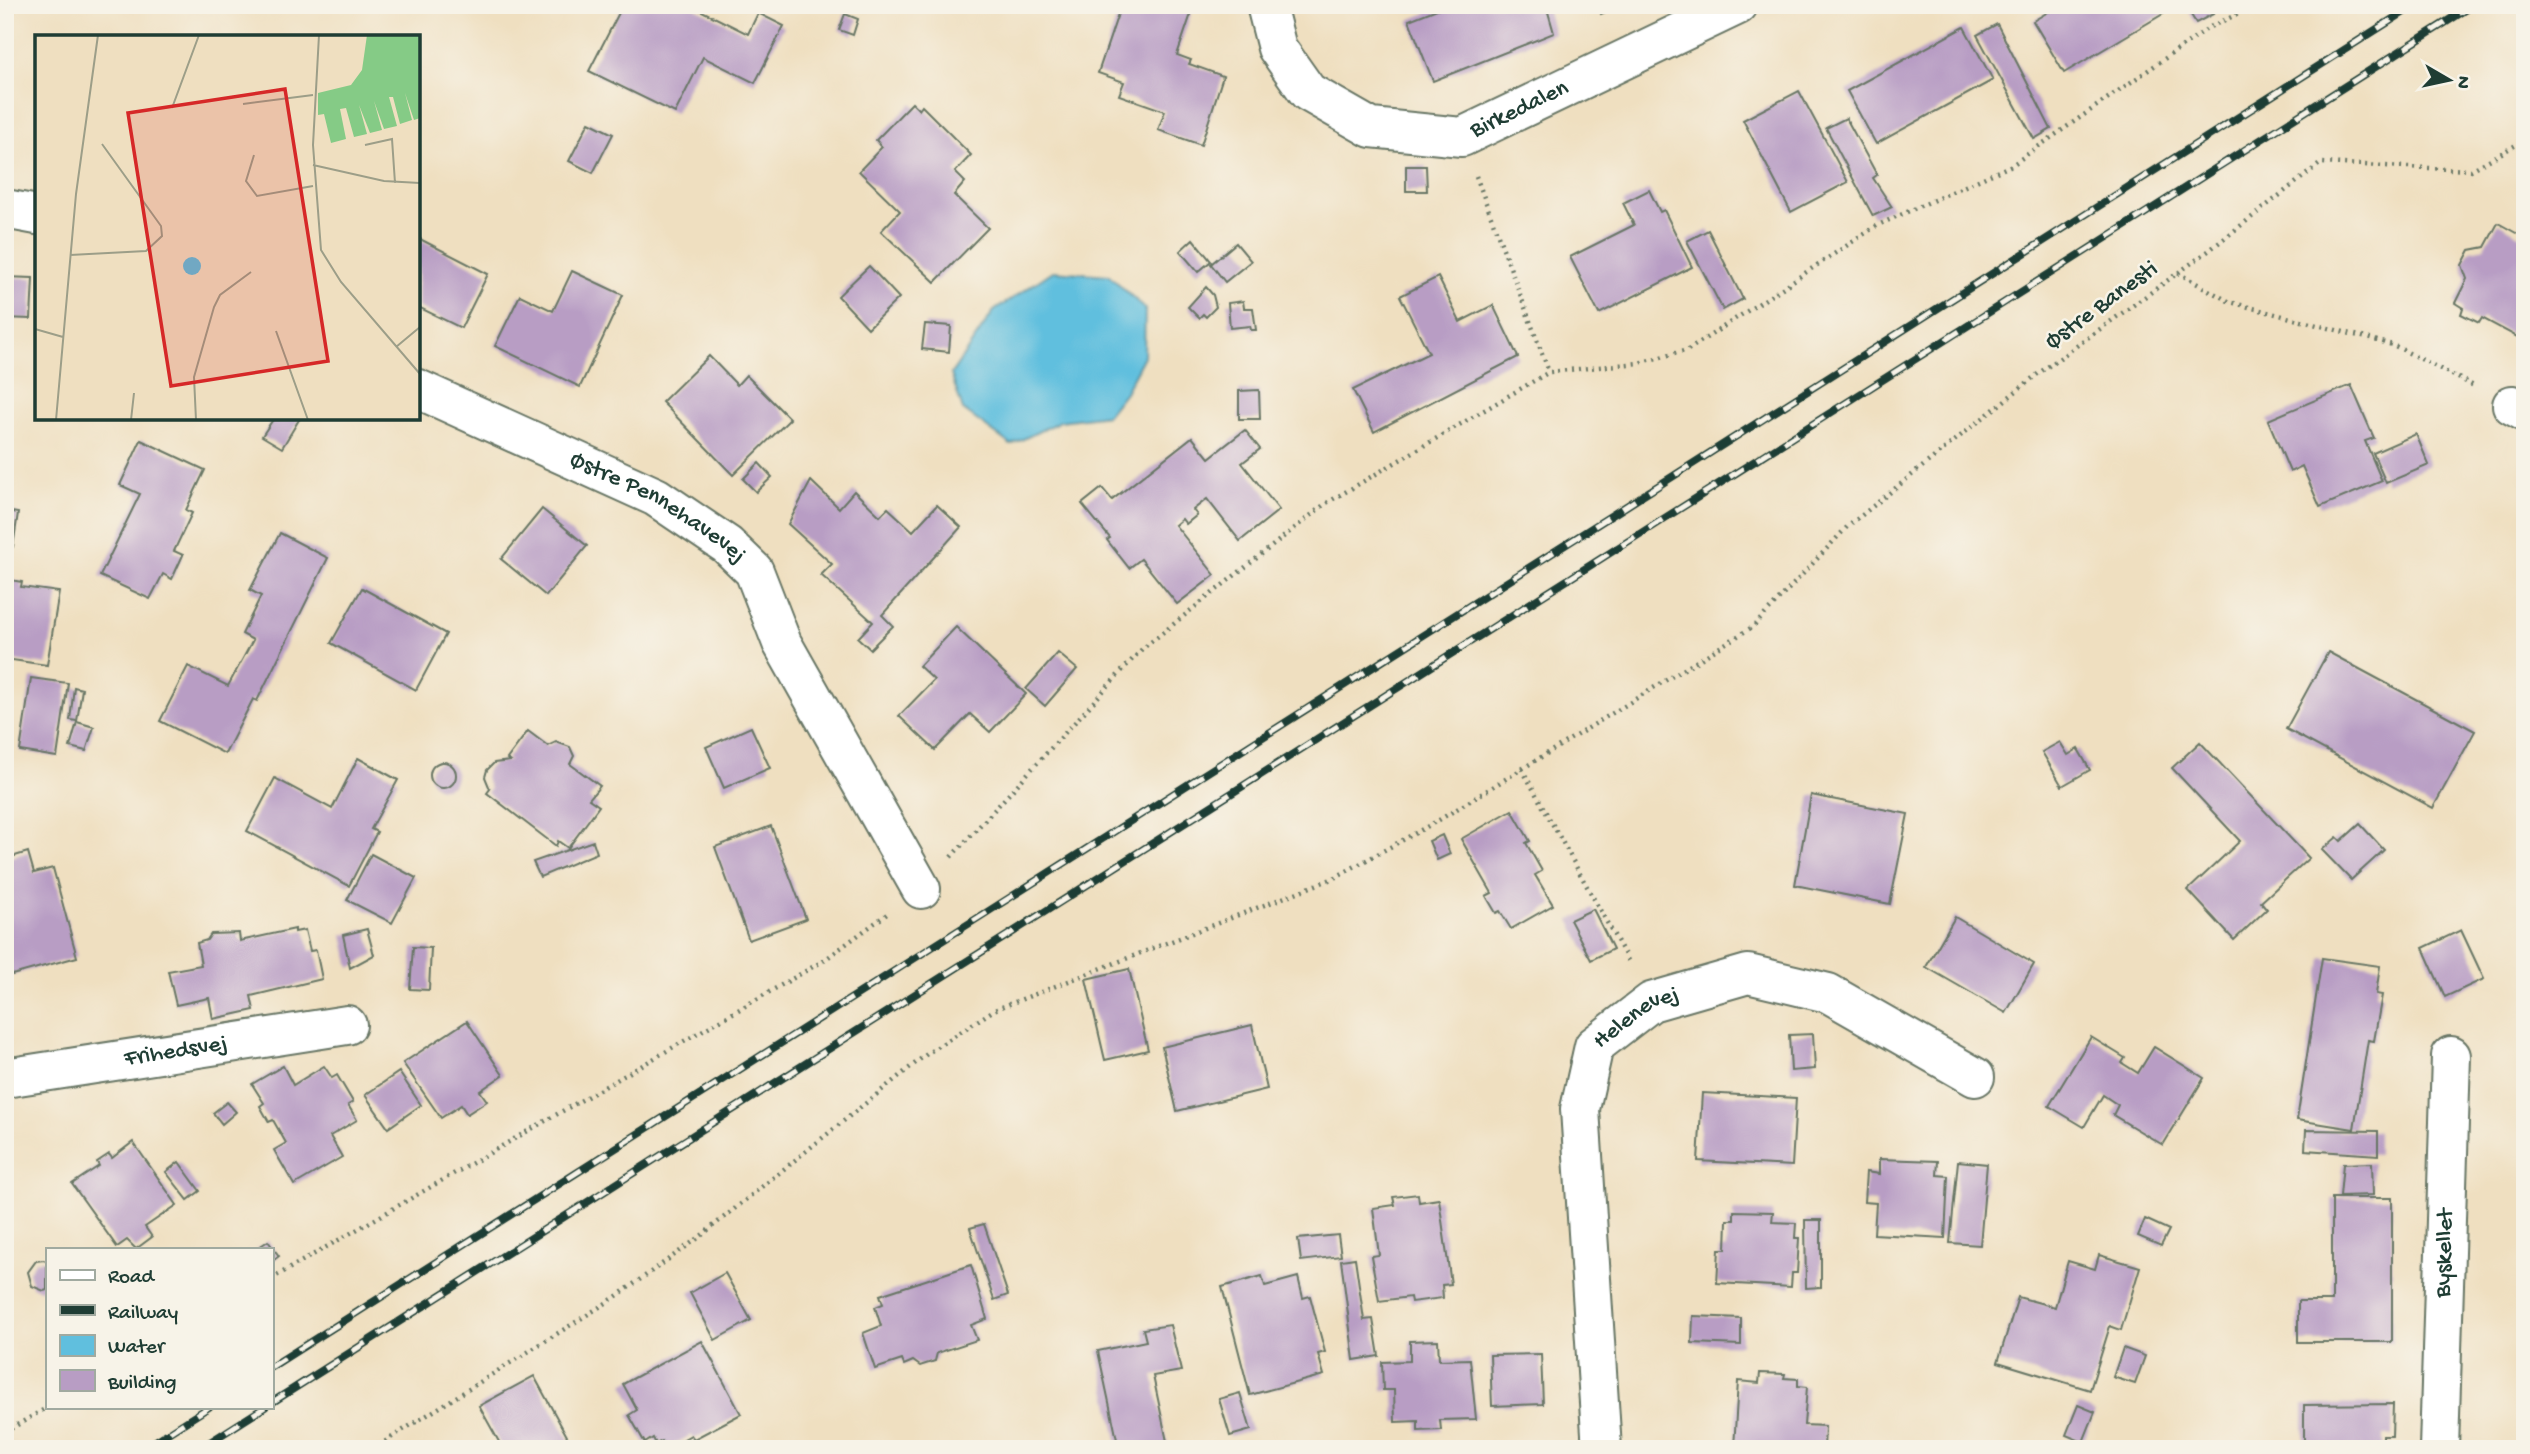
<svg xmlns="http://www.w3.org/2000/svg" width="2530" height="1454" viewBox="0 0 2530 1454" font-family="'Gochi Hand',sans-serif">
  <rect width="100%" height="100%" fill="#f7f3e8"/>
  <filter id="ink" filterUnits="userSpaceOnUse"><feTurbulence type="fractalNoise" baseFrequency=".0143" numOctaves="2"/><feDisplacementMap in="SourceGraphic" scale="14" xChannelSelector="R" yChannelSelector="G"/><feConvolveMatrix kernelMatrix="1 2 1 2 8 2 1 2 1" color-interpolation-filters="sRGB"/></filter>
  <filter id="wash" filterUnits="userSpaceOnUse"><feTurbulence type="fractalNoise" baseFrequency=".00686" numOctaves="4" result="noise"/><feDisplacementMap in="SourceGraphic" scale="28" xChannelSelector="R" yChannelSelector="G"/><feGaussianBlur stdDeviation="1.57" result="paint"/><feColorMatrix in="noise" values="0 0 0 0 0 0 0 0 0 0 0 0 0 0 0 0 0 1.4 0 .05"/><feComposite in="paint" operator="in"/></filter>
  <g filter="url(#wash)">
    <rect width="100%" height="100%" fill="#efdfc0"/>
    <!-- water -->
    <polygon fill="#60bfde" stroke="#407e89" stroke-width="2" points="1053,271 1109,275 1145,309 1144,356 1125,392 1107,415 1060,421 1011,445 963,410 951,374 994,311"/>
    <g id="blocks">
      <!-- building -->
      <g fill="#b89dc4">
        <polygon points="623,5 690,5 748,34 758,13 784,26 755,83 703,57 675,113 589,71"/>
        <polygon points="1121,5 1176,5 1192,11 1177,55 1191,60 1189,64 1223,76 1201,145 1158,130 1165,111 1119,95 1124,82 1098,73"/>
        <polygon points="1447,5 1546,5 1554,33 1433,81 1409,20"/>
        <polygon points="1597,5 1622,5 1601,14"/>
        <polygon points="2060,5 2178,5 2064,73 2033,21"/>
        <polygon points="2185,5 2208,5 2213,14 2196,23"/>
        <polygon points="845,14 858,19 853,35 839,30"/>
        <polygon points="1997,24 2051,129 2034,139 1977,35"/>
        <polygon points="1964,27 1993,80 1876,144 1847,91"/>
        <polygon points="1799,91 1848,182 1791,212 1743,120"/>
        <polygon points="912,103 919,110 922,106 971,155 955,172 965,182 954,195 988,228 935,282 881,231 900,211 859,171 882,147 876,140"/>
        <polygon points="1846,118 1877,175 1873,178 1892,207 1873,216 1826,128"/>
        <polygon points="589,122 613,134 593,173 569,161"/>
        <polygon points="1406,166 1426,166 1427,191 1406,191"/>
        <polygon points="1649,190 1660,212 1664,210 1692,267 1599,314 1570,257 1634,225 1623,203"/>
        <polygon points="2498,223 2525,238 2525,328 2519,338 2482,318 2479,323 2461,314 2463,308 2455,303 2467,279 2462,265 2470,250 2485,247"/>
        <polygon points="1708,230 1743,299 1723,310 1687,241"/>
        <polygon points="418,238 488,274 461,328 418,307"/>
        <polygon points="1193,239 1211,261 1198,272 1180,251"/>
        <polygon points="1236,243 1251,261 1225,282 1211,264"/>
        <polygon points="869,266 899,298 868,328 838,296"/>
        <polygon points="572,271 623,295 580,387 495,346 520,295 553,311"/>
        <polygon points="5,277 33,278 31,319 5,318"/>
        <polygon points="1438,277 1460,322 1493,305 1518,357 1374,432 1353,390 1429,353 1400,296"/>
        <polygon points="1206,287 1213,295 1216,307 1206,317 1203,314 1199,318 1188,307"/>
        <polygon points="1243,301 1244,308 1253,308 1256,330 1251,330 1250,326 1230,328 1228,303"/>
        <polygon points="925,324 951,326 949,352 922,349"/>
        <polygon points="709,356 737,385 746,375 790,419 733,475 662,402"/>
        <polygon points="2351,385 2374,438 2365,441 2382,481 2320,507 2302,466 2290,472 2268,420"/>
        <polygon points="1259,390 1260,419 1239,419 1239,391"/>
        <polygon points="274,418 300,418 282,448 262,436"/>
        <polygon points="1245,430 1260,449 1242,463 1279,510 1240,541 1207,499 1193,510 1197,515 1186,524 1182,519 1175,525 1215,575 1177,604 1141,559 1129,568 1107,540 1110,538 1082,504 1102,488 1112,500 1192,437 1209,458"/>
        <polygon points="2416,434 2429,465 2386,483 2373,453"/>
        <polygon points="141,440 205,470 186,510 192,513 174,551 183,555 172,579 163,574 150,599 100,576 140,494 120,485"/>
        <polygon points="759,463 772,477 756,492 743,479"/>
        <polygon points="811,481 839,508 854,491 880,516 888,508 913,531 937,505 961,527 882,615 893,626 870,649 858,638 873,622 821,575 832,564 788,524"/>
        <polygon points="542,509 587,546 546,596 501,559"/>
        <polygon points="5,511 18,513 13,547 5,546"/>
        <polygon points="280,533 328,558 257,701 253,699 225,754 160,721 188,666 228,686 253,640 242,634 261,596 250,590"/>
        <polygon points="5,579 22,582 21,587 59,592 47,665 5,659"/>
        <polygon points="362,588 446,634 416,690 331,643"/>
        <polygon points="956,627 1026,694 990,732 970,714 935,750 899,716 934,680 919,666"/>
        <polygon points="2328,652 2475,731 2433,808 2286,729"/>
        <polygon points="1058,653 1077,669 1045,706 1026,689"/>
        <polygon points="31,678 68,683 57,757 20,751"/>
        <polygon points="74,687 82,689 77,721 70,720"/>
        <polygon points="77,722 94,727 86,751 70,747"/>
        <polygon points="751,727 770,768 724,788 706,747"/>
        <polygon points="528,731 548,746 556,742 570,747 574,756 570,764 600,786 589,799 599,806 568,848 558,841 556,846 487,793 490,789 485,777 487,770 494,763 510,761 507,759"/>
        <polygon points="2060,742 2068,755 2078,749 2090,770 2062,786 2042,752"/>
        <polygon points="2200,742 2309,858 2261,902 2267,909 2234,940 2188,890 2240,841 2172,768"/>
        <polygon points="358,758 398,780 371,829 377,832 349,886 247,831 275,778 332,809"/>
        <circle cx="443" cy="775" r="13"/>
        <polygon points="1811,795 1908,814 1890,904 1795,885"/>
        <polygon points="1512,810 1530,841 1526,843 1542,871 1535,875 1553,905 1511,929 1500,911 1496,913 1486,896 1492,893 1461,839"/>
        <polygon points="2360,824 2384,850 2351,880 2322,850 2337,837 2341,841"/>
        <polygon points="771,826 806,919 749,940 715,847"/>
        <polygon points="1442,835 1450,854 1437,860 1429,841"/>
        <polygon points="593,841 597,853 540,877 533,862"/>
        <polygon points="28,852 34,873 53,868 77,957 5,977 5,859"/>
        <polygon points="371,854 416,878 392,923 347,900"/>
        <polygon points="1593,909 1613,949 1591,960 1570,920"/>
        <polygon points="1955,917 2034,964 2006,1013 1926,967"/>
        <polygon points="295,929 295,932 305,930 310,951 316,950 322,979 251,996 254,1010 213,1019 209,998 176,1005 168,971 201,965 197,943 207,940 211,934 239,933 240,941"/>
        <polygon points="367,929 374,955 350,968 343,935"/>
        <polygon points="2461,930 2484,979 2445,997 2423,948"/>
        <polygon points="413,947 431,948 429,990 410,989"/>
        <polygon points="2322,958 2380,966 2376,994 2382,995 2374,1041 2368,1040 2354,1129 2297,1120"/>
        <polygon points="1129,969 1148,1050 1105,1060 1086,979"/>
        <polygon points="467,1021 503,1075 480,1091 487,1101 467,1114 461,1105 441,1118 403,1063"/>
        <polygon points="1252,1025 1267,1089 1177,1111 1162,1047"/>
        <polygon points="1813,1034 1815,1069 1791,1071 1789,1035"/>
        <polygon points="2091,1037 2125,1058 2122,1063 2138,1073 2154,1047 2204,1078 2163,1145 2113,1115 2118,1105 2103,1095 2084,1127 2049,1106"/>
        <polygon points="283,1066 293,1085 324,1066 332,1078 337,1075 353,1102 348,1105 357,1120 330,1136 342,1157 294,1185 274,1150 286,1143 273,1120 269,1122 260,1106 264,1103 252,1084"/>
        <polygon points="399,1072 421,1105 388,1128 365,1095"/>
        <polygon points="1702,1093 1796,1098 1792,1166 1698,1161"/>
        <polygon points="227,1102 236,1112 222,1124 213,1113"/>
        <polygon points="2306,1130 2378,1131 2378,1155 2305,1150"/>
        <polygon points="133,1142 177,1205 145,1227 152,1237 136,1249 127,1240 117,1247 72,1184 99,1166 97,1162 109,1154 112,1158"/>
        <polygon points="1879,1159 1938,1161 1937,1175 1948,1176 1945,1238 1874,1234 1876,1203 1864,1202 1866,1172 1879,1174"/>
        <polygon points="1958,1161 1987,1164 1980,1245 1950,1243"/>
        <polygon points="179,1162 200,1191 188,1200 166,1172"/>
        <polygon points="2372,1163 2373,1195 2340,1196 2343,1164"/>
        <polygon points="1418,1194 1419,1202 1439,1199 1451,1284 1442,1285 1443,1298 1411,1302 1410,1297 1379,1301 1371,1256 1379,1255 1373,1208 1395,1205 1393,1197"/>
        <polygon points="2332,1198 2392,1198 2392,1342 2298,1342 2298,1301 2332,1301"/>
        <polygon points="1734,1211 1773,1212 1772,1222 1796,1223 1795,1238 1799,1238 1797,1273 1792,1273 1791,1287 1717,1283 1719,1249 1726,1249 1727,1220 1734,1220"/>
        <polygon points="2145,1219 2169,1230 2161,1246 2138,1236"/>
        <polygon points="1805,1220 1821,1220 1821,1287 1806,1288"/>
        <polygon points="984,1224 1008,1295 994,1300 970,1228"/>
        <polygon points="1338,1235 1341,1256 1301,1261 1298,1239"/>
        <polygon points="268,1241 279,1256 271,1262 271,1249 256,1249"/>
        <polygon points="2099,1255 2140,1267 2121,1330 2110,1326 2090,1390 1998,1362 2018,1297 2055,1307 2068,1261 2095,1269"/>
        <polygon points="1355,1258 1364,1320 1373,1319 1379,1356 1354,1360 1341,1260"/>
        <polygon points="44,1260 47,1262 47,1290 44,1291 32,1286 28,1272 36,1261"/>
        <polygon points="971,1265 987,1319 971,1325 977,1340 937,1353 935,1361 920,1366 913,1361 904,1365 902,1360 875,1369 863,1333 881,1326 875,1307 883,1304 880,1295"/>
        <polygon points="725,1273 751,1320 715,1340 690,1293"/>
        <polygon points="1262,1276 1265,1286 1298,1277 1303,1298 1310,1296 1325,1352 1318,1354 1324,1375 1250,1395 1222,1287"/>
        <polygon points="1693,1316 1741,1318 1741,1345 1692,1343"/>
        <polygon points="1170,1325 1181,1371 1153,1376 1168,1446 1119,1449 1098,1351 1146,1341 1143,1329"/>
        <polygon points="1438,1340 1439,1360 1470,1359 1476,1419 1440,1420 1441,1430 1418,1431 1418,1421 1395,1422 1394,1390 1383,1390 1382,1362 1410,1361 1410,1341"/>
        <polygon points="702,1341 741,1414 694,1439 691,1435 666,1449 662,1441 656,1444 653,1438 645,1443 629,1415 637,1410 623,1384"/>
        <polygon points="2123,1348 2145,1356 2135,1384 2113,1377"/>
        <polygon points="1541,1354 1543,1404 1492,1406 1490,1355"/>
        <polygon points="1760,1373 1785,1374 1784,1378 1798,1379 1798,1386 1807,1387 1804,1425 1825,1426 1824,1449 1734,1448 1738,1381 1759,1383"/>
        <polygon points="534,1376 574,1449 503,1449 479,1406"/>
        <polygon points="1240,1393 1251,1430 1230,1436 1219,1399"/>
        <polygon points="2393,1404 2392,1436 2383,1436 2383,1449 2304,1449 2304,1405"/>
        <polygon points="2078,1405 2095,1412 2083,1442 2066,1435"/>
      </g>
    </g>
  </g>
  <g filter="url(#ink)">
    <use href="#blocks" fill-opacity="0" stroke="#687665" stroke-width="2"/>
    <g fill="none" stroke-linecap="round" stroke-linejoin="round">
      <!-- minor casing -->
      <g stroke="#687665" stroke-width="42">
        <g id="minor">
          <path id="s1" d="M1266,5L1277,48L1308,92L1371,128L1462,137L1738,5"/>
          <polyline points="5,209 37,215"/>
          <path id="s2" d="M418,389L656,497L727,545L754,571L782,643L921,889"/>
          <polyline points="2512,405 2525,412"/>
          <path id="s3" d="M5,1078L347,1025"/>
          <path id="s4" d="M1602,1449L1580,1109L1594,1046L1651,1002L1748,974L1828,993L1975,1077"/>
          <path id="s5" d="M2439,1449L2451,1056"/>
        </g>
      </g>
      <!-- path -->
      <g stroke="#687665" stroke-width="4.5" stroke-dasharray="2 5" stroke-linecap="butt">
        <polyline points="1476,176 1549,372"/>
        <polyline points="2178,273 2230,302 2393,345 2474,386"/>
        <polyline points="1522,769 1630,964"/>
        <polyline points="951,857 1142,649 1325,504 1549,372 1638,363 1688,350 1878,225 2012,165 2210,27 2257,5"/>
        <polyline points="271,1279 823,961 887,914"/>
        <polyline points="5,1432 48,1407"/>
        <polyline points="373,1449 614,1298 697,1239 928,1053 994,1010 1334,878 1439,820 1754,626 1847,527 2039,373 2207,252 2321,163 2471,170 2525,140"/>
      </g>
      <!-- minor -->
      <use href="#minor" stroke="#fff" stroke-width="38"/>
      <!-- rail casing -->
      <g stroke="#1f3d34" stroke-width="8">
        <g id="rail">
          <polyline points="271,1367 2415,5"/>
          <polyline points="271,1403 2473,5"/>
          <polyline points="143,1449 209,1407"/>
          <polyline points="199,1449 265,1407"/>
        </g>
      </g>
      <!-- rail -->
      <use href="#rail" stroke="#f7f3e8" stroke-width="5" stroke-dasharray="16" stroke-linecap="butt"/>
    </g>
  </g>
  <g text-anchor="middle" dominant-baseline="central" stroke-width="5" stroke-linejoin="round" paint-order="stroke">
    <!-- street labels -->
    <g font-size="24" fill="#1f3d34" stroke="#f7f3e8">
      <text stroke="none"><textPath href="#s1" startOffset="326">Birkedalen</textPath></text>
      <text transform="translate(2102 306) rotate(-36)">Østre Banesti</text>
      <text stroke="none"><textPath href="#s2" startOffset="268">Østre Pennehavevej</textPath></text>
      <text stroke="none"><textPath href="#s4" startOffset="457">Helenevej</textPath></text>
      <text stroke="none"><textPath href="#s3" startOffset="173">Frihedsvej</textPath></text>
      <text stroke="none"><textPath href="#s5" startOffset="196">Byskellet</textPath></text>
    </g>
  </g>
  <!-- overview -->
  <g transform="translate(35 35)">
    <rect width="385" height="385" fill="#efdfc0"/>
    <path d="M332,0H385V83L379,85L370,58L377,85L365,89L358,62H354L362,91L349,94L339,66L347,95L335,98L324,70L332,99L319,102L311,73L305,74L311,104L296,108L289,79L283,80V58L316,50L327,35Z" fill="#85cb86"/>
    <path d="M148 231a9 9 0 1 1 18 0a9 9 0 1 1-18 0Z" fill="#60bfde"/>
    <path fill="none" stroke="#9c9e88" stroke-width="2" d="M284,0L278,110L286,215L306,247L385,339M208,69L278,60M137,73L164,0M330,110L357,104L360,148M219,120L211,146L222,161L278,151M278,130L349,146L385,148M35,220L111,216L127,201L126,191L67,109M0,294L28,302M241,296L273,385M361,312L385,292M21,385L41,159L63,0M96,385L99,358M161,385L159,342L179,272L185,260L216,237"/>
    <path fill="#d62828" fill-opacity="0.15" stroke="#d62828" stroke-width="3.5" d="M250,54L293,326L136,351L93,78Z"/>
    <rect width="385" height="385" fill="none" stroke="#1f3d34" stroke-width="3.5"/>
  </g>
  <!-- margin -->
  <rect width="2530" height="1454" fill="none" stroke="#f7f3e8" stroke-width="28"/>
  <!-- legend -->
  <rect x="46" y="1248" width="228" height="161" fill="#f7f3e8" stroke="#a1aaa0" stroke-width="2"/>
  <rect x="60" y="1270" width="35" height="10" fill="#ffffff" stroke="#a1aaa0" stroke-width="2"/>
  <text x="108" y="1282" font-size="21" fill="#1f3d34">Road</text>
  <rect x="60" y="1305" width="35" height="10" fill="#1f3d34" stroke="#a1aaa0" stroke-width="2"/>
  <text x="108" y="1318" font-size="21" fill="#1f3d34">Railway</text>
  <rect x="60" y="1335" width="35" height="21" fill="#60bfde" stroke="#a1aaa0" stroke-width="2"/>
  <text x="108" y="1352" font-size="21" fill="#1f3d34">Water</text>
  <rect x="60" y="1370" width="35" height="21" fill="#b89dc4" stroke="#a1aaa0" stroke-width="2"/>
  <text x="108" y="1388" font-size="21" fill="#1f3d34">Building</text>
  <!-- north arrow -->
  <g transform="translate(2449 80) rotate(99)" stroke="#f7f3e8" stroke-width="5" paint-order="stroke">
  <path d="M0-5L12 26L0 18L-12 26Z" fill="#1f3d34"/>
  <text y="-10" font-size="19" font-weight="bold" text-anchor="middle" fill="#1f3d34">N</text>
  </g>
</svg>
